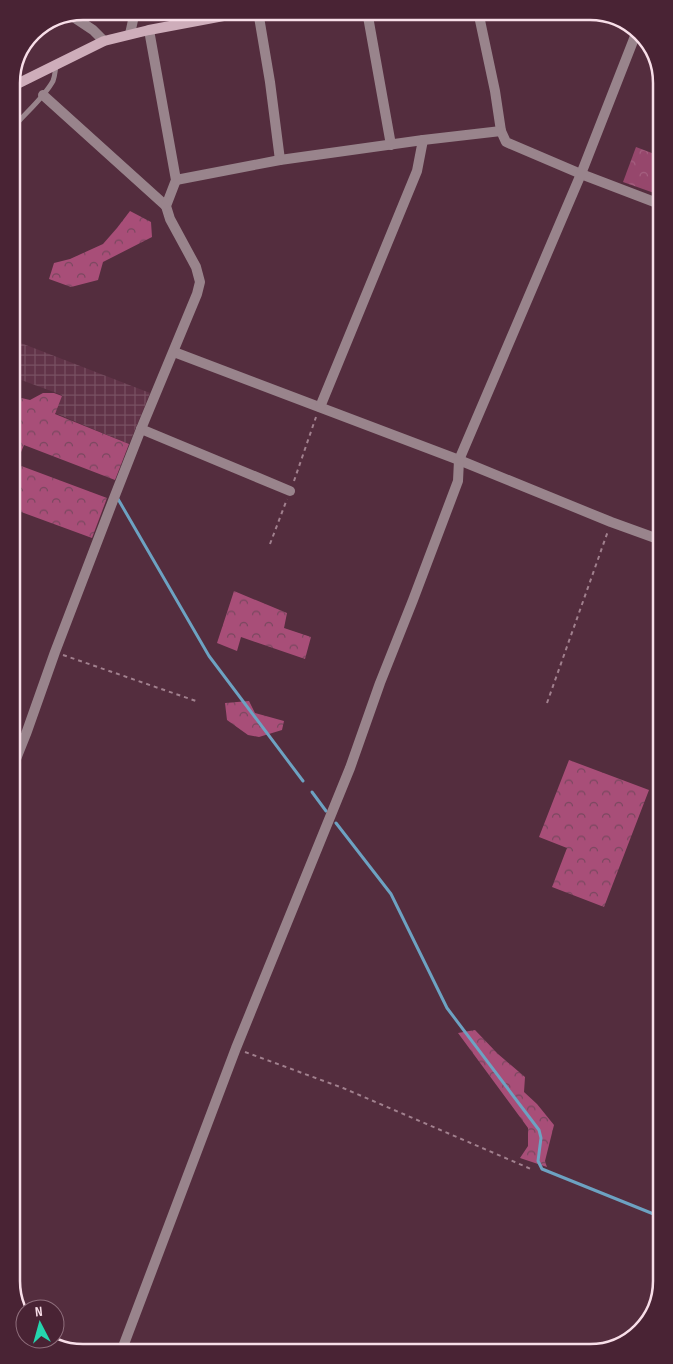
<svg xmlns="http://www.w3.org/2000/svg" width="673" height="1364" viewBox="0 0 673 1364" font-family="'Sofia Sans Condensed',sans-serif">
  <defs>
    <pattern id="industrial-grid" width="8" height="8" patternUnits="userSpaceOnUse" patternTransform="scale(1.25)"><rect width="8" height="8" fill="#613348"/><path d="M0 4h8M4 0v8" fill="none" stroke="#785062"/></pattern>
    <pattern id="forest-crowns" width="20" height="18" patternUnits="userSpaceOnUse" patternTransform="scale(1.25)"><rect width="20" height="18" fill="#a84e78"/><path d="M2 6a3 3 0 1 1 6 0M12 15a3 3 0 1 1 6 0" fill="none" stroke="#79485f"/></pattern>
    <pattern id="park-crowns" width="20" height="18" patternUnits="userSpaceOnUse" patternTransform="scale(1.25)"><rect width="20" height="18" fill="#96476c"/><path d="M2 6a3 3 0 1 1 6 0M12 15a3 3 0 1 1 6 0" fill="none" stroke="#a56181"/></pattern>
  </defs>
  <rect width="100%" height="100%" fill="#542d3e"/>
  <!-- industrial -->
  <polygon fill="url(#industrial-grid)" points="13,340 150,393 129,444 55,413 62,395 13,377"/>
  <!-- forest -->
  <g fill="url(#forest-crowns)">
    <polygon points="130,211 151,222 152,237 103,262 98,280 71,287 49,279 54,263 70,259 103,244 117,228"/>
    <polygon points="43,393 54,393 62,396 55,414 129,444 115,480 24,445 16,464 107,498 92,538 13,509 13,396 30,400"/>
    <polygon points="234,591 287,613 284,628 311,637 305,659 241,637 237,651 217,643"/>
    <polygon points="249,701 255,713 284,721 282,730 259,737 248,735 227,720 225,703"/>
    <polygon points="569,760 649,790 604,907 552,887 567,848 539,837"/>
    <polygon points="475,1030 498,1054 525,1077 524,1092 537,1104 554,1125 545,1161 547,1167 520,1158 528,1146 528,1128 458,1033"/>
  </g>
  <!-- park -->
  <g fill="url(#park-crowns)">
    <polygon points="141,11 189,11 145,20"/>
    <polygon points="636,147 657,155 657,194 623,182"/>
  </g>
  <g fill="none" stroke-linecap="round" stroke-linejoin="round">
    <!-- stream -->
    <g stroke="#6da2c2" stroke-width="3">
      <polyline points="118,499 209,656 303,781"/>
      <polyline points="312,792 326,811"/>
      <polyline points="336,823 391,894 447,1008 539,1130 541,1138 538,1161 542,1169 661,1217"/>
      <polyline points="648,1322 657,1296"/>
    </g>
    <!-- path -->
    <g stroke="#a1808e" stroke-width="2" stroke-dasharray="4 4" stroke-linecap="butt">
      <polyline points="294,481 316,417"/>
      <polyline points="270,544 287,499"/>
      <polyline points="63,655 196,701"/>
      <polyline points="547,703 608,531"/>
      <polyline points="245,1052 343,1088 531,1169"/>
    </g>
    <!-- lane -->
    <path stroke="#99848c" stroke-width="5" d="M12,129C25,113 43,99 53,81C55,76 55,71 56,66"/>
    <!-- street -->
    <g stroke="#99848c" stroke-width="10">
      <polyline points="258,11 270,82 280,160"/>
      <polyline points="367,11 391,145"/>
      <polyline points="478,11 495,91 501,131 506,142 581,174 657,203"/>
      <polyline points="72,16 93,30 104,41"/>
      <polyline points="130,34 135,11"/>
      <polyline points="43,95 166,206"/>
      <polyline points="176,180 280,160 423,140 501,131"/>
      <polyline points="174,352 459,460 611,522 658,539"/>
      <polyline points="320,407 417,171 423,140"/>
      <polyline points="141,429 290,491"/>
      <polyline points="14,764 26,734 55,652 114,498 141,429 197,294 200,282 196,267 170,219 166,206 176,180 149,30"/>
      <polyline points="121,1352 236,1048 350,768 380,683 413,600 458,481 459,460 581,174 637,31"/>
    </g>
    <!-- secondary -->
    <polyline stroke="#ceadba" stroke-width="10" points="11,87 104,41 149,30 250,11"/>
  </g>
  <!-- crop -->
  <path d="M0 0H673V1364H0ZM83 20H590A63 63 0 0 1 653 83V1281A63 63 0 0 1 590 1344H83A63 63 0 0 1 20 1281V83A63 63 0 0 1 83 20Z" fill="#492334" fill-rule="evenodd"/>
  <path fill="none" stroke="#f8dee8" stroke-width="2.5" d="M83 20H590A63 63 0 0 1 653 83V1281A63 63 0 0 1 590 1344H83A63 63 0 0 1 20 1281V83A63 63 0 0 1 83 20Z"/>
  <!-- north arrow -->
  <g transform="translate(40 1324) rotate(354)"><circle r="24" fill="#492334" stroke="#8f6e7c"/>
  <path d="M0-4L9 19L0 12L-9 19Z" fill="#25d5ae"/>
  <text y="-8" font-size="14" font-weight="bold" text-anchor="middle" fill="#f8dee8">N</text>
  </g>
</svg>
